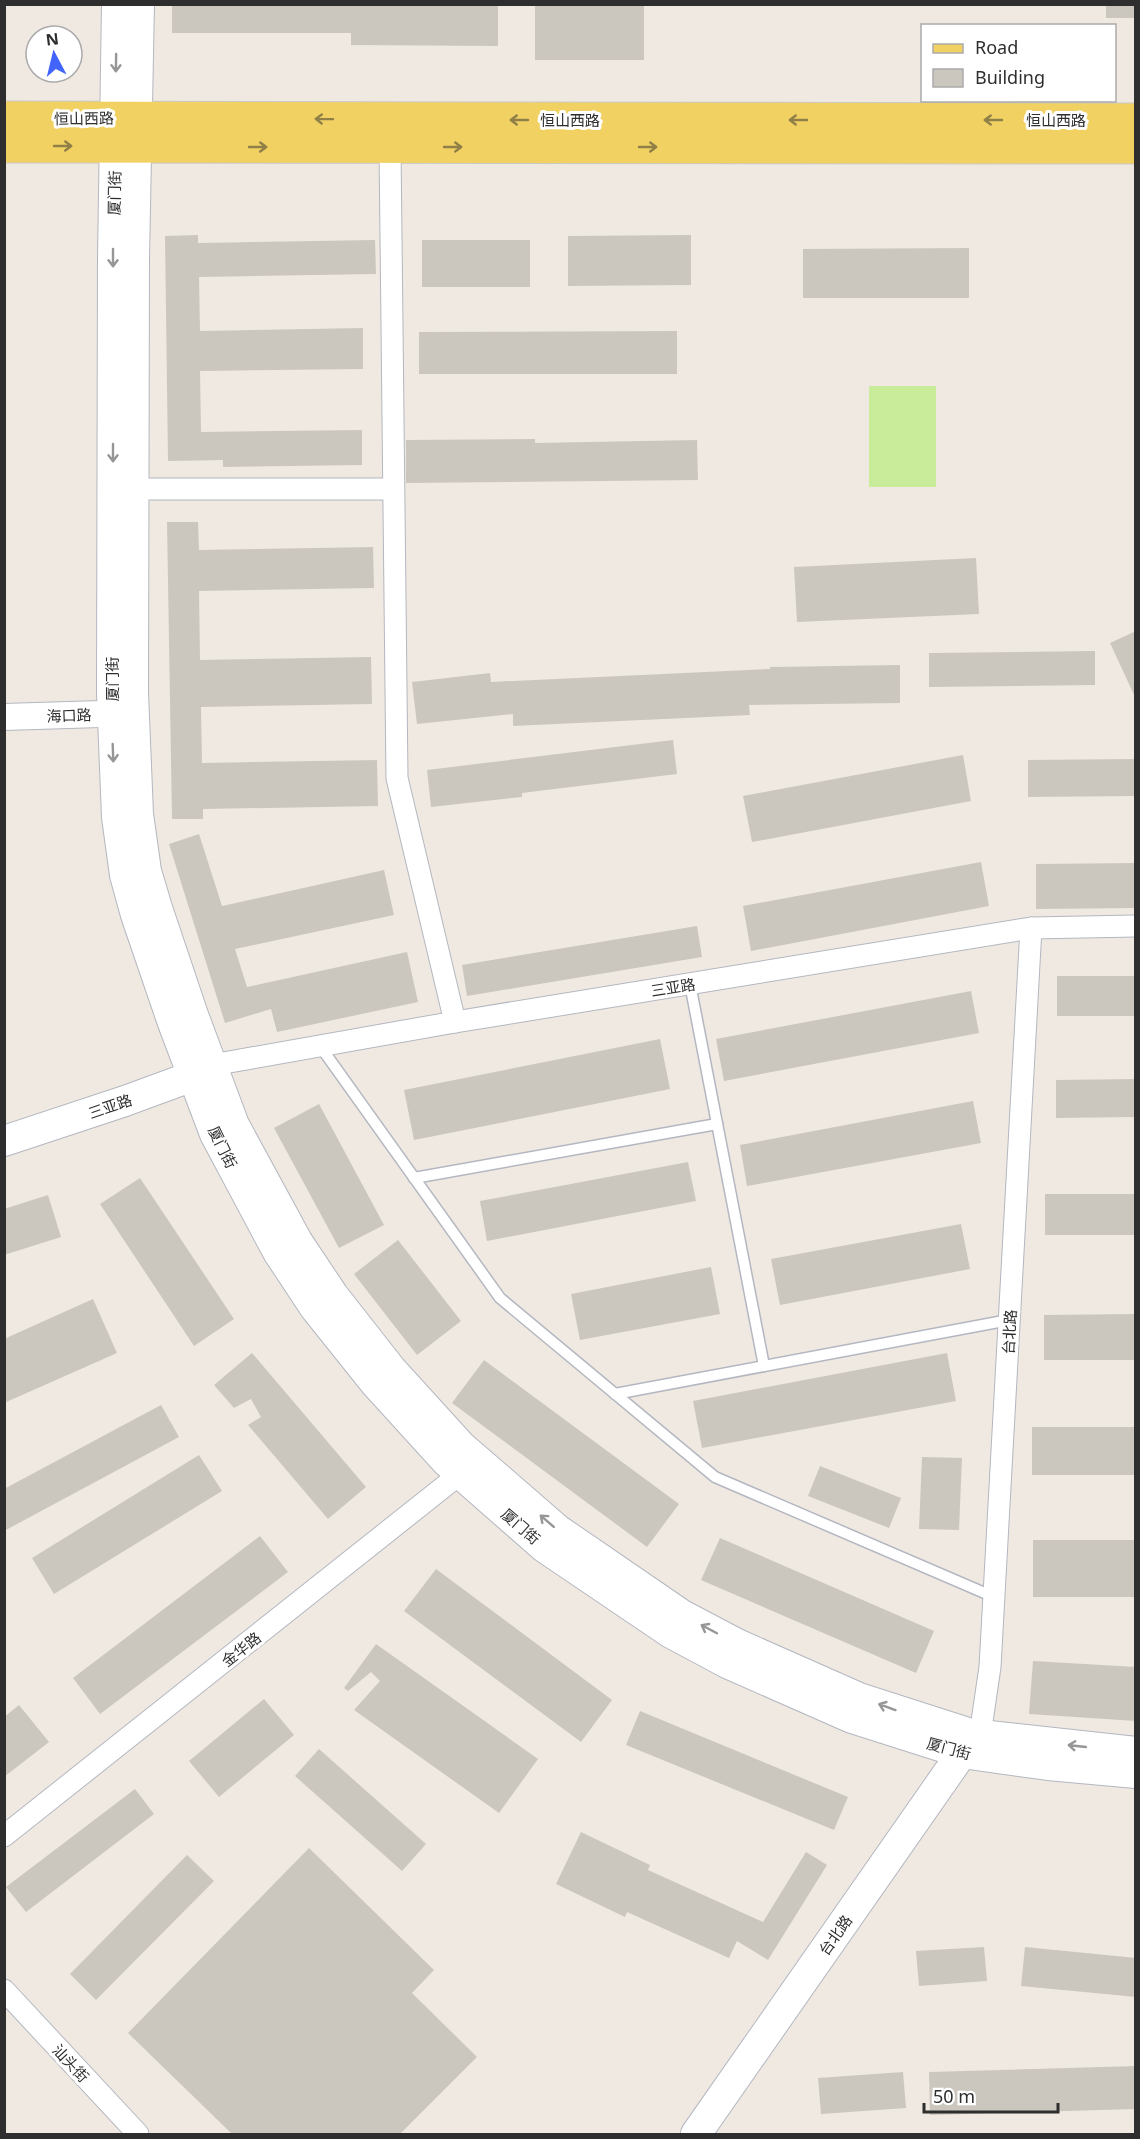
<svg xmlns="http://www.w3.org/2000/svg" width="1140" height="2139" viewBox="0 0 1140 2139" font-family="'Noto Sans','Noto Sans SC',sans-serif">
  <rect width="100%" height="100%" fill="#efe9e1"/>
  <!-- pitch -->
  <rect fill="#c9ec9a" x="869" y="386" width="67" height="101"/>
  <!-- building -->
  <g fill="#cbc7bf">
    <polygon points="172,4 498,4 498,46 351,45 351,33 172,33"/>
    <rect x="535" y="4" width="109" height="56"/>
    <rect x="1106" y="4" width="30" height="14"/>
    <polygon points="198,235 198,243 375,240 376,274 199,277 200,331 363,328 363,369 200,371 201,432 362,430 362,465 223,467 223,460 168,461 165,236"/>
    <polygon points="691,235 691,285 568,286 568,236"/>
    <rect x="422" y="240" width="108" height="47"/>
    <polygon points="969,248 969,298 803,298 803,249"/>
    <polygon points="677,331 677,374 419,374 419,332"/>
    <polygon points="535,439 535,443 697,440 698,480 406,483 406,440"/>
    <polygon points="167,522 198,522 199,550 373,547 374,588 199,591 200,660 371,657 372,704 201,707 202,763 377,760 378,806 203,809 203,819 172,819"/>
    <polygon points="976,558 979,614 797,622 794,567"/>
    <polygon points="1136,631 1136,699 1110,643"/>
    <polygon points="1095,651 1095,685 929,687 929,653"/>
    <polygon points="900,665 900,703 749,705 750,715 513,726 513,714 417,724 412,682 490,673 491,682 770,669 770,667"/>
    <polygon points="673,740 677,774 522,793 522,797 431,807 427,770"/>
    <polygon points="963,755 971,801 752,842 743,796"/>
    <polygon points="1136,759 1136,796 1028,797 1028,760"/>
    <polygon points="199,834 222,906 384,870 394,915 235,949 247,987 407,952 418,1002 277,1032 271,1009 225,1023 169,844"/>
    <polygon points="981,862 989,906 751,951 743,906"/>
    <polygon points="1136,863 1136,908 1036,909 1036,864"/>
    <polygon points="697,926 702,957 467,996 462,965"/>
    <rect x="1057" y="976" width="79" height="40"/>
    <polygon points="971,991 979,1033 724,1081 716,1039"/>
    <polygon points="660,1039 670,1089 414,1140 404,1090"/>
    <polygon points="1136,1079 1136,1117 1056,1118 1056,1080"/>
    <polygon points="973,1101 981,1143 747,1186 740,1145"/>
    <polygon points="319,1104 384,1225 339,1248 274,1128"/>
    <polygon points="688,1162 696,1201 487,1241 480,1201"/>
    <polygon points="140,1178 234,1319 194,1346 100,1204"/>
    <rect x="1045" y="1194" width="91" height="41"/>
    <polygon points="48,1195 61,1237 4,1255 4,1209"/>
    <polygon points="961,1224 970,1269 780,1305 771,1259"/>
    <polygon points="398,1240 461,1321 417,1355 354,1274"/>
    <polygon points="711,1267 720,1314 580,1340 571,1294"/>
    <polygon points="93,1299 117,1353 4,1403 4,1339"/>
    <polygon points="1136,1314 1136,1360 1044,1360 1044,1315"/>
    <polygon points="252,1353 366,1487 328,1519 248,1425 261,1417 251,1399 234,1408 214,1385"/>
    <polygon points="947,1353 956,1401 702,1448 693,1401"/>
    <polygon points="484,1360 679,1504 647,1547 452,1403"/>
    <polygon points="161,1405 179,1437 4,1531 4,1489"/>
    <rect x="1032" y="1427" width="104" height="48"/>
    <polygon points="199,1455 222,1491 54,1594 32,1558"/>
    <polygon points="922,1457 962,1458 959,1530 919,1529"/>
    <polygon points="820,1466 901,1498 889,1528 808,1496"/>
    <polygon points="260,1536 288,1572 100,1714 73,1678"/>
    <polygon points="720,1538 934,1631 916,1673 701,1580"/>
    <rect x="1033" y="1540" width="103" height="57"/>
    <polygon points="436,1569 612,1700 581,1742 404,1611"/>
    <polygon points="376,1644 538,1759 499,1813 354,1710 380,1681 371,1672 348,1691 344,1688"/>
    <polygon points="1033,1661 1136,1667 1136,1721 1029,1714"/>
    <polygon points="264,1699 294,1735 219,1797 189,1761"/>
    <polygon points="19,1705 49,1742 4,1777 4,1717"/>
    <polygon points="640,1711 848,1797 834,1830 626,1745"/>
    <polygon points="319,1749 426,1844 402,1871 295,1776"/>
    <polygon points="135,1789 154,1814 26,1912 6,1887"/>
    <polygon points="581,1832 650,1865 648,1870 763,1922 806,1852 827,1865 768,1960 737,1941 729,1958 627,1912 625,1917 556,1884"/>
    <polygon points="309,1848 434,1970 412,1993 477,2057 400,2134 232,2134 128,2033"/>
    <polygon points="187,1855 214,1881 96,2000 70,1974"/>
    <polygon points="984,1947 987,1981 919,1986 916,1951"/>
    <polygon points="1025,1947 1136,1958 1136,1997 1021,1986"/>
    <polygon points="1136,2066 1136,2109 930,2115 929,2072"/>
    <polygon points="903,2072 906,2108 821,2114 818,2078"/>
  </g>
  <g fill="none" stroke-linecap="round" stroke-linejoin="round">
    <!-- service casing -->
    <g stroke="#b4b7c1" stroke-width="13">
      <g id="service">
        <polyline points="690,984 764,1366"/>
        <polyline points="320,1046 500,1298 715,1477 994,1597"/>
        <polyline points="414,1178 717,1124"/>
        <polyline points="615,1394 1009,1320"/>
      </g>
    </g>
    <!-- minor casing -->
    <g stroke="#b4b7c1" stroke-width="23">
      <g id="minor">
        <polyline points="390,147 397,778 455,1022"/>
        <polyline points="121,489 393,489"/>
        <polyline points="212,1065 455,1022 1031,928 1136,926"/>
        <polyline points="980,1735 990,1667 1031,928"/>
        <polyline points="4,1836 470,1466"/>
        <polyline points="4,1990 138,2134"/>
      </g>
    </g>
    <!-- tertiary casing -->
    <g stroke="#b4b7c1" stroke-width="28">
      <polyline id="tertiary" points="4,717 133,713"/>
    </g>
    <!-- secondary casing -->
    <g stroke="#b4b7c1" stroke-width="32">
      <g id="secondary">
        <polyline points="117,4 113,258 112,693 117,817 125,875 136,915 173,1023 215,1134 278,1252 315,1308 375,1383 446,1461 544,1547 671,1633 727,1663 852,1718 962,1753 1048,1765 1136,1773"/>
        <polyline points="139,4 134,258 133,693 138,814 146,871 157,908 193,1015 234,1125 297,1241 333,1295 391,1369 461,1446 558,1530 682,1615 737,1644 859,1698 971,1734 1136,1752"/>
        <polyline points="4,1141 125,1101 193,1076 209,1067"/>
        <polyline points="696,2134 962,1753 970,1737"/>
      </g>
    </g>
    <!-- primary casing -->
    <g stroke="#c9c9c9" stroke-width="35">
      <g id="primary">
        <polyline points="4,118 1136,120"/>
        <polyline points="4,146 1136,147"/>
      </g>
    </g>
    <!-- service -->
    <use href="#service" stroke="#fff" stroke-width="10"/>
    <!-- minor -->
    <use href="#minor" stroke="#fff" stroke-width="21"/>
    <!-- tertiary -->
    <use href="#tertiary" stroke="#fff" stroke-width="26"/>
    <!-- secondary -->
    <use href="#secondary" stroke="#fff" stroke-width="30"/>
    <!-- primary -->
    <use href="#primary" stroke="#f2d163" stroke-width="33"/>
  </g>
  <!-- one-way arrows -->
  <defs><path id="oneway-shaft" d="M-6 0H5M1.5-3L5.5 0L1.5 3" fill="none" stroke-width="1.6" stroke-linecap="round" stroke-linejoin="round" transform="scale(1.5)"/></defs>
  <g stroke="#969696">
    <use href="#oneway-shaft" transform="translate(116 63) rotate(91)"/>
    <use href="#oneway-shaft" transform="translate(113 258) rotate(90)"/>
    <use href="#oneway-shaft" transform="translate(113 453) rotate(90)"/>
    <use href="#oneway-shaft" transform="translate(113 753) rotate(88)"/>
    <use href="#oneway-shaft" transform="translate(547 1521) rotate(-139)"/>
    <use href="#oneway-shaft" transform="translate(709 1629) rotate(-152)"/>
    <use href="#oneway-shaft" transform="translate(887 1707) rotate(-160)"/>
    <use href="#oneway-shaft" transform="translate(1077 1746) rotate(-174)"/>
  </g>
  <g stroke="#908048">
    <use href="#oneway-shaft" transform="translate(324 119) rotate(-179)"/>
    <use href="#oneway-shaft" transform="translate(519 120) rotate(180)"/>
    <use href="#oneway-shaft" transform="translate(798 120) rotate(180)"/>
    <use href="#oneway-shaft" transform="translate(993 120) rotate(180)"/>
    <use href="#oneway-shaft" transform="translate(63 146)"/>
    <use href="#oneway-shaft" transform="translate(258 147)"/>
    <use href="#oneway-shaft" transform="translate(453 147)"/>
    <use href="#oneway-shaft" transform="translate(648 147)"/>
  </g>
  <g text-anchor="middle" dominant-baseline="central" stroke-width="6" stroke-linejoin="round" paint-order="stroke">
    <!-- street labels -->
    <g font-size="15" fill="#2e2e2e" stroke="#fff">
      <text transform="translate(84 118) rotate(-1)">恒山西路</text>
      <text x="570" y="120">恒山西路</text>
      <text x="1056" y="120">恒山西路</text>
      <text transform="translate(114 193) rotate(-89)">厦门街</text>
      <text transform="translate(112 679) rotate(-90)">厦门街</text>
      <text transform="translate(69 715) rotate(-2)">海口路</text>
      <text transform="translate(673 987) rotate(-9)">三亚路</text>
      <text transform="translate(110 1106) rotate(-19)">三亚路</text>
      <text transform="translate(223 1147) rotate(64)">厦门街</text>
      <text transform="translate(1009 1332) rotate(-87)">台北路</text>
      <text transform="translate(521 1526) rotate(41)">厦门街</text>
      <text transform="translate(241 1649) rotate(-38)">金华路</text>
      <text transform="translate(949 1748) rotate(15)">厦门街</text>
      <text transform="translate(835 1935) rotate(-55)">台北路</text>
      <text transform="translate(71 2063) rotate(47)">汕头街</text>
    </g>
  </g>
  <!-- border -->
  <rect width="1140" height="2139" fill="none" stroke="#2e2e2e" stroke-width="12"/>
  <!-- legend -->
  <rect x="921" y="24" width="195" height="78" fill="#ffffff" stroke="#ababab" stroke-width="1.5"/>
  <rect x="933" y="44" width="30" height="9" fill="#f2d163" stroke="#ababab" stroke-width="1.5"/>
  <text x="975" y="54" font-size="18" fill="#2e2e2e">Road</text>
  <rect x="933" y="69" width="30" height="18" fill="#cbc7bf" stroke="#ababab" stroke-width="1.5"/>
  <text x="975" y="84" font-size="18" fill="#2e2e2e">Building</text>
  <!-- north arrow -->
  <g transform="translate(54 54) rotate(353)"><circle r="28" fill="#ffffff" stroke="#ababab" stroke-width="1.5"/>
  <path d="M0-4.5L10 22L0 15L-10 22Z" fill="#4264fb"/>
  <text y="-9" font-size="16" font-weight="bold" text-anchor="middle" fill="#2e2e2e">N</text>
  </g>
  <!-- scale -->
  <path d="M924 2103v9h134v-9" fill="none" stroke="#2e2e2e" stroke-width="3"/>
  <text x="933" y="2103" font-size="18" fill="#2e2e2e" stroke="#ffffff" stroke-width="4.5" paint-order="stroke">50 m</text>
</svg>
